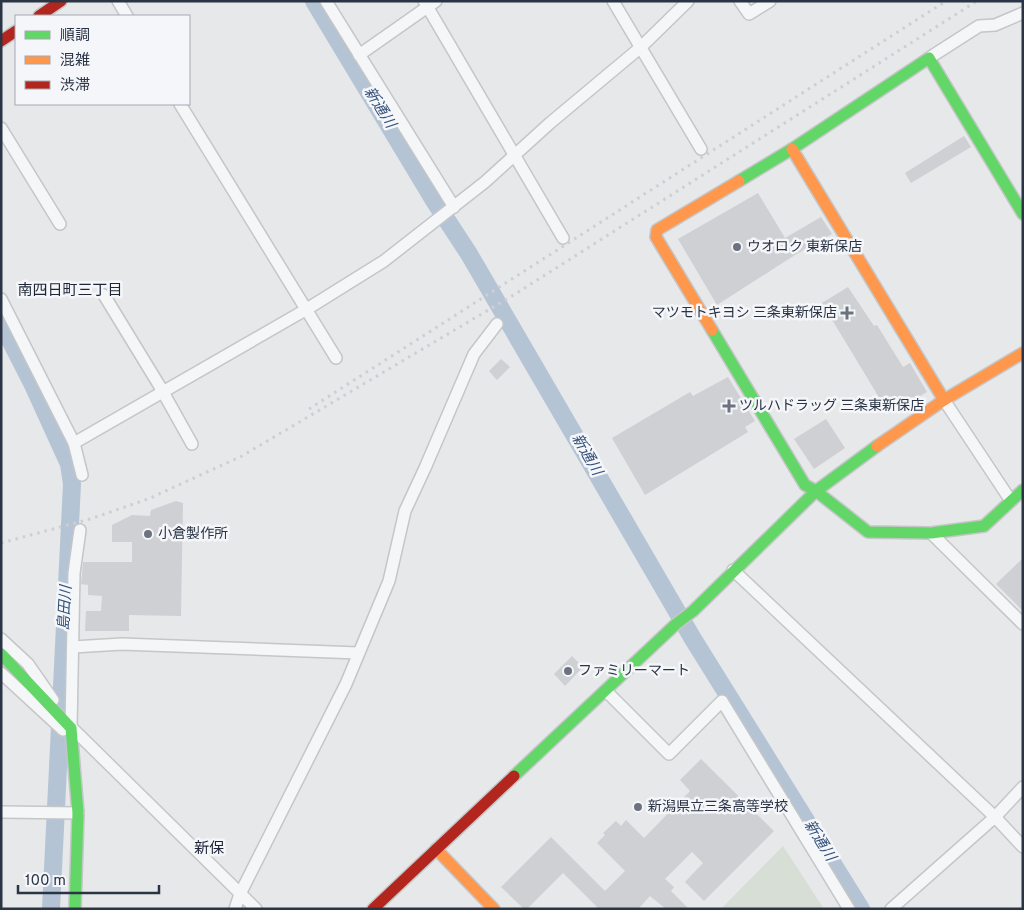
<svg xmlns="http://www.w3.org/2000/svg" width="1024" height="910" viewBox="0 0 1024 910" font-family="Overpass,'Noto Sans JP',sans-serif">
  <rect width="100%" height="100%" fill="#e6e8ea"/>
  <!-- green -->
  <polygon fill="#d6ded6" points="783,846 824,909 721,909"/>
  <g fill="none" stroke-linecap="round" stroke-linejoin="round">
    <!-- river -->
    <g stroke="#b4c4d5" stroke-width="18">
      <polyline points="314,1 435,202 469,254 693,639 861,909"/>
      <polyline points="1,322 33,385 69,464 72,484 51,909"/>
    </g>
  </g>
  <!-- building -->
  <g fill="#ced0d3">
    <polygon points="964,136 971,147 911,183 905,173"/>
    <polygon points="758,193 785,238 821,217 832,234 795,255 717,305 678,239"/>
    <polygon points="848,287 874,326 877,325 903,367 910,363 927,392 889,414 822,303"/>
    <polygon points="501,359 510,367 497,380 489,371"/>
    <polygon points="728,377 755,421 745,427 748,432 645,495 612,438 690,392 693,396"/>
    <polygon points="826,419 845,448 814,469 794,439"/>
    <polygon points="176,501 183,503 181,616 129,615 129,631 85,631 86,611 101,611 102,596 88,595 88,585 81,584 83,562 132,562 132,542 112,542 112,525 132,515 150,516 151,510"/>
    <polygon points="1023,558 1023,611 996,584"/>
    <polygon points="572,656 583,667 565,686 554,674"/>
    <polygon points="701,759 774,831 704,901 685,882 703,863 692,852 665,879 674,887 671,891 689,909 666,909 650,896 638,909 599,909 563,873 527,909 524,909 501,887 551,837 605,891 625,871 597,843 605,835 603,833 616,821 621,826 626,820 644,838 690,791 680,780"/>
  </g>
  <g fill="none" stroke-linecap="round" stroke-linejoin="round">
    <!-- street casing -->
    <g stroke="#c4c6c8" stroke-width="14">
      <g id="street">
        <polyline points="118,1 127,16"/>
        <polyline points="326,1 454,207"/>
        <polyline points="424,1 563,238"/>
        <polyline points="613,1 701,149"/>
        <polyline points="740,1 749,14 770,1"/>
        <polyline points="359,55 436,1"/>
        <polyline points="929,58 979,26 995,25 1023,13"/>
        <polyline points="180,104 336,358"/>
        <polyline points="1,128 60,224"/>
        <polyline points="104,295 159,385 192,444"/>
        <polyline points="1,299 74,443 82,475"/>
        <polyline points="944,400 1011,501"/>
        <polyline points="74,443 307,309 384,261 485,182 550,123 641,47 688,1"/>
        <polyline points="931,533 1023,624"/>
        <polyline points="733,570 995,817 1023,847"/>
        <polyline points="1,639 28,664 53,700"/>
        <polyline points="73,647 122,644 358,653"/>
        <polyline points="1,673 63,730"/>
        <polyline points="606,691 669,754 722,701 849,909"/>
        <polyline points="70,726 256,909"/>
        <polyline points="71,728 74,573 80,530"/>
        <polyline points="1,812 78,813"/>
        <polyline points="235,909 240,894 346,684 389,581 405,511 425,468 474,354 497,324"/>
        <polyline points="891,909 995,817 1023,787"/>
      </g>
    </g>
    <!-- fast casing -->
    <g stroke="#c4c6c8" stroke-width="14">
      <g id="fast">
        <polyline points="739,181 792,149 929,58 1023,214"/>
        <polyline points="712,330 805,485 816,491 868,532 931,533 984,526 1023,490"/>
        <polyline points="1,654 71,728 78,813 75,909"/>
        <polyline points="514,776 676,624 693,611 816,491 877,446"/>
      </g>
    </g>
    <!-- slow casing -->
    <g stroke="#c4c6c8" stroke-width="14">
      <g id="slow">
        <polyline points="792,149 944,400"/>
        <polyline points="712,330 656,237 657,230 739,181"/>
        <polyline points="877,446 944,400 1023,353"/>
        <polyline points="436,849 494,909"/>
      </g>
    </g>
    <!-- jam casing -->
    <g stroke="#c4c6c8" stroke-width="14">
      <g id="jam">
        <polyline points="39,16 61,1"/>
        <polyline points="1,41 16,31"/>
        <polyline points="373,909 514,776"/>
      </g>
    </g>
    <!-- street -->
    <use href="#street" stroke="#f5f6f7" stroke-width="11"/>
    <!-- fast -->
    <use href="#fast" stroke="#63d668" stroke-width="11"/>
    <!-- slow -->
    <use href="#slow" stroke="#ff974d" stroke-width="11"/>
    <!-- jam -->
    <use href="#jam" stroke="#b3261e" stroke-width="11"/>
    <!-- rail -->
    <g stroke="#cecfd2" stroke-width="3" stroke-dasharray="2.5 5" stroke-linecap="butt">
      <polyline points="309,409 946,1"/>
      <polyline points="1,543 90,519 148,499 242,456 512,296 977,1"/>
    </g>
  </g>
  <!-- markers -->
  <g fill="#6c737f" stroke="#f4f6f9" stroke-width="2">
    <circle cx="737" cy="247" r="5"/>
    <path d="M844.5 305.5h5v5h5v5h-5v5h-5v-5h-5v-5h5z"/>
    <path d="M726.5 398.5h5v5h5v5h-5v5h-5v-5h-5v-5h5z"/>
    <circle cx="148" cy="534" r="5"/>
    <circle cx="568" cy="671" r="5"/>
    <circle cx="638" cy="807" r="5"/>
  </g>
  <g text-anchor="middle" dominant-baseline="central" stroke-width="5" stroke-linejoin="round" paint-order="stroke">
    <!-- poi labels -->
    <g font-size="14" fill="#2b3445" stroke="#f4f6f9" text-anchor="start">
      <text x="747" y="247">ウオロク 東新保店</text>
      <text x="837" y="313" text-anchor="end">マツモトキヨシ 三条東新保店</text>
      <text x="739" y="406">ツルハドラッグ 三条東新保店</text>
      <text x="158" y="534">小倉製作所</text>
      <text x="578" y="671">ファミリーマート</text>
      <text x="648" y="807">新潟県立三条高等学校</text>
    </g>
    <!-- water labels -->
    <g font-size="15" font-style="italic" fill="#34527a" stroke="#f4f6f9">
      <text transform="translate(379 108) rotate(58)">新通川</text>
      <text transform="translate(586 455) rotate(60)">新通川</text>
      <text transform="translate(66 608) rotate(-87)">島田川</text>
      <text transform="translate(819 841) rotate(58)">新通川</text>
    </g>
    <!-- neighbourhood labels -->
    <g font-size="15" fill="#1d2536" stroke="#f4f6f9">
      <text x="70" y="291">南四日町三丁目</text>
      <text x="209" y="849">新保</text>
    </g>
  </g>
  <!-- border -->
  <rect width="1024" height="910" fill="none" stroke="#2b3445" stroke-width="5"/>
  <!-- legend -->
  <rect x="15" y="15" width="175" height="90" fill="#f4f6f9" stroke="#a4a8b1"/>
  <rect x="25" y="31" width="25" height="8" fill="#63d668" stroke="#a4a8b1"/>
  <text x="60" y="40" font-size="15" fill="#2b3445">順調</text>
  <rect x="25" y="56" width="25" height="8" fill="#ff974d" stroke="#a4a8b1"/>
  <text x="60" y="65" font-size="15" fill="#2b3445">混雑</text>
  <rect x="25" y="81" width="25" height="8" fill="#b3261e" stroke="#a4a8b1"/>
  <text x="60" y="90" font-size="15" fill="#2b3445">渋滞</text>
  <!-- scale -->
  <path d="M18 885v8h141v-8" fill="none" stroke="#2b3445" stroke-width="2.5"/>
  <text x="25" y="885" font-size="15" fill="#2b3445" stroke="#f4f6f9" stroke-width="4" paint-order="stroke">100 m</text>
</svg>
